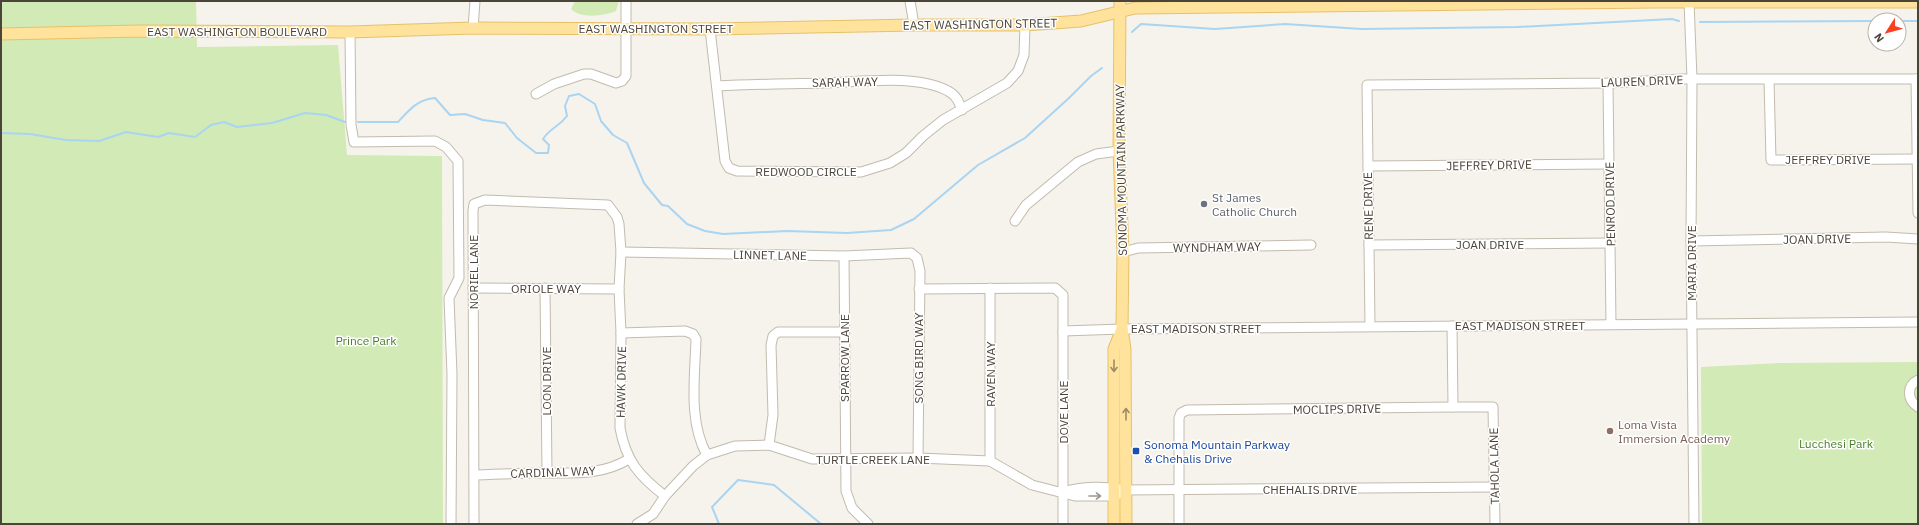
<svg xmlns="http://www.w3.org/2000/svg" width="1919" height="525" viewBox="0 0 1919 525" font-family="'IBM Plex Sans',sans-serif">
  <rect width="100%" height="100%" fill="#f6f3ec"/>
  <!-- green -->
  <g fill="#d2eab5">
    <polygon points="1,1 196,1 197,47 338,45 347,155 442,156 443,524 1,524"/>
    <path d="M575,1H619L616,11C604,16 581,19 571,9Z"/>
    <polygon points="1918,362 1918,524 1702,524 1701,367 1780,363"/>
  </g>
  <g fill="none" stroke-linecap="round" stroke-linejoin="round">
    <!-- stream -->
    <g stroke="#a9d4f2" stroke-width="2">
      <polyline points="1899,21 1918,21"/>
      <polyline points="1700,22 1875,21"/>
      <polyline points="1132,32 1141,24 1215,29 1285,24 1362,29 1517,27 1672,19 1679,21"/>
      <path d="M358,122H398C409,110 418,99 435,98L450,115L465,114L483,120L505,123L517,138L536,153H548L549,145L543,139C551,127 558,128 567,116L565,106L569,96L579,94L595,104L601,121L613,135L627,143L644,183L662,205L668,206L687,224L705,231L723,234L787,231L847,233L891,230L914,219L978,165L1025,138L1069,98L1091,76L1102,68"/>
      <polyline points="1,133 30,134 66,140 99,141 126,132 158,137 169,133 195,137 211,125 224,122 237,127 272,123 305,113 326,115 345,122"/>
      <polyline points="719,524 712,507 738,480 774,485 821,524"/>
    </g>
    <!-- minor casing -->
    <g stroke="#c2bbae" stroke-width="11">
      <g id="minor">
        <polyline points="910,1 914,25"/>
        <polyline points="1689,1 1692,79 1691,241 1694,524"/>
        <polyline points="473,28 475,1"/>
        <polyline points="710,29 725,161 729,168 737,171 861,172 890,163 906,153 923,136 943,120 1007,83 1018,71 1024,55 1025,25"/>
        <polyline points="350,32 351,125 354,142 435,141 446,147 458,161 459,278 449,298 452,374 451,524"/>
        <polyline points="1916,79 1918,213"/>
        <polyline points="1769,80 1771,160 1918,159"/>
        <polyline points="1608,83 1611,324"/>
        <path d="M717,86C754,84 790,84 827,83C862,82 916,74 948,91C956,95 959,102 962,110"/>
        <polyline points="536,94 554,84 584,74 591,74 616,83 622,81 626,76 626,1"/>
        <polyline points="1368,166 1609,164"/>
        <polyline points="1015,221 1026,205 1078,162 1096,154 1119,151"/>
        <polyline points="1691,241 1886,237 1918,239"/>
        <polyline points="1369,245 1610,243"/>
        <polyline points="621,252 844,256 911,253 917,258 920,271 918,458"/>
        <polyline points="1123,252 1138,248 1311,245"/>
        <polyline points="844,256 846,491 852,508 868,524"/>
        <polyline points="473,288 619,289"/>
        <polyline points="545,288 547,473"/>
        <polyline points="919,289 1055,288 1063,295 1063,524"/>
        <polyline points="1370,326 1367,85 1608,83 1683,79 1918,79"/>
        <polyline points="1452,326 1453,407"/>
        <polyline points="1063,331 1122,329 1918,322"/>
        <path d="M621,333L685,331L693,334L696,339C695,376 688,422 707,455"/>
        <path d="M1918,380C1906,386 1907,400 1918,407"/>
        <polyline points="769,445 773,415 771,345 773,336 778,332 844,332"/>
        <polyline points="990,461 990,288"/>
        <path d="M475,475C498,474 522,473 545,473C575,473 603,475 629,459"/>
        <path d="M1063,492C1082,486 1106,486 1126,490L1494,487"/>
        <path d="M474,524L473,211L474,204L485,200L608,205L617,217L619,224L621,252L619,289L621,333L620,428C626,461 639,476 665,496"/>
        <polyline points="637,524 653,514 665,496 693,466 707,455 735,446 769,445 812,459 918,458 990,461 1032,485 1075,496 1114,496 1126,490"/>
        <polyline points="1179,524 1179,418 1181,413 1187,410 1453,407 1493,407 1495,524"/>
      </g>
    </g>
    <!-- major casing -->
    <g stroke="#e6c16a" stroke-width="13">
      <g id="major">
        <polyline points="1120,1 1119,151 1123,252 1122,329 1125,349 1126,524"/>
        <polyline points="1,34 139,31 350,32 473,28 710,29 914,25 1025,25 1081,21 1135,8 1655,2 1918,2"/>
        <polyline points="1114,524 1114,349 1122,329"/>
      </g>
    </g>
    <!-- minor -->
    <use href="#minor" stroke="#fff" stroke-width="9"/>
    <!-- major -->
    <use href="#major" stroke="#ffe39c" stroke-width="11"/>
  </g>
  <!-- one-way arrows -->
  <defs><path id="oneway-shaft" d="M-6 0H5M1.5-3L5.5 0L1.5 3" fill="none" stroke-width="1.6" stroke-linecap="round" stroke-linejoin="round"/></defs>
  <g stroke="#9c8c66">
    <use href="#oneway-shaft" transform="translate(1114 366) rotate(90)"/>
    <use href="#oneway-shaft" transform="translate(1126 414) rotate(-90)"/>
  </g>
  <use stroke="#9c9892" href="#oneway-shaft" transform="translate(1095 496)"/>
  <!-- markers -->
  <circle fill="#6b7280" stroke="#fff" stroke-width="1.5" cx="1204" cy="204" r="4"/>
  <circle fill="#8d6e63" stroke="#fff" stroke-width="1.5" cx="1610" cy="431" r="4"/>
  <rect fill="#1a4fb4" stroke="#fff" stroke-width="1.5" x="1132" y="447" width="8" height="8" rx="2"/>
  <g text-anchor="middle" dominant-baseline="central" stroke-width="3" stroke-linejoin="round" paint-order="stroke">
    <!-- street labels -->
    <g font-size="12" fill="#4b4439" stroke="#fff">
      <text transform="translate(980 24) rotate(-1)">EAST WASHINGTON STREET</text>
      <text x="656" y="28">EAST WASHINGTON STREET</text>
      <text x="237" y="31">EAST WASHINGTON BOULEVARD</text>
      <text transform="translate(1642 81) rotate(-2)">LAUREN DRIVE</text>
      <text transform="translate(845 82) rotate(-1)">SARAH WAY</text>
      <text x="1828" y="159">JEFFREY DRIVE</text>
      <text transform="translate(1489 165) rotate(-1)">JEFFREY DRIVE</text>
      <text transform="translate(1121 170) rotate(-91)">SONOMA MOUNTAIN PARKWAY</text>
      <text x="806" y="171">REDWOOD CIRCLE</text>
      <text transform="translate(1610 204) rotate(-91)">PENROD DRIVE</text>
      <text transform="translate(1368 206) rotate(-91)">RENE DRIVE</text>
      <text transform="translate(1817 239) rotate(-1)">JOAN DRIVE</text>
      <text x="1490" y="244">JOAN DRIVE</text>
      <text transform="translate(1217 247) rotate(-1)">WYNDHAM WAY</text>
      <text transform="translate(770 255) rotate(1)">LINNET LANE</text>
      <text transform="translate(1691 263) rotate(-90)">MARIA DRIVE</text>
      <text transform="translate(473 272) rotate(-90)">NORIEL LANE</text>
      <text x="546" y="288">ORIOLE WAY</text>
      <text x="1520" y="325">EAST MADISON STREET</text>
      <text x="1196" y="328">EAST MADISON STREET</text>
      <text transform="translate(844 358) rotate(-90)">SPARROW LANE</text>
      <text transform="translate(918 358) rotate(-90)">SONG BIRD WAY</text>
      <text transform="translate(990 374) rotate(-90)">RAVEN WAY</text>
      <text transform="translate(546 381) rotate(-90)">LOON DRIVE</text>
      <text transform="translate(621 382) rotate(-89)">HAWK DRIVE</text>
      <text transform="translate(1337 409) rotate(-1)">MOCLIPS DRIVE</text>
      <text transform="translate(1063 412) rotate(-90)">DOVE LANE</text>
      <text x="873" y="459">TURTLE CREEK LANE</text>
      <text transform="translate(1494 466) rotate(-91)">TAHOLA LANE</text>
      <text transform="translate(553 472) rotate(-2)">CARDINAL WAY</text>
      <text x="1310" y="489">CHEHALIS DRIVE</text>
    </g>
    <!-- worship labels -->
    <g font-size="12" fill="#5b616d" stroke="#fff" text-anchor="start">
      <text x="1212" y="197">St James<tspan x="1212" dy="14">Catholic Church</tspan></text>
    </g>
    <!-- park labels -->
    <g font-size="12" fill="#4a7f2a" stroke="#fff">
      <text x="366" y="340">Prince Park</text>
      <text x="1836" y="443">Lucchesi Park</text>
    </g>
    <!-- education labels -->
    <g font-size="12" fill="#785e54" stroke="#fff" text-anchor="start">
      <text x="1618" y="424">Loma Vista<tspan x="1618" dy="14">Immersion Academy</tspan></text>
    </g>
    <!-- transit labels -->
    <g font-size="12" fill="#164399" stroke="#fff" text-anchor="start">
      <text x="1144" y="444">Sonoma Mountain Parkway<tspan x="1144" dy="14">&amp; Chehalis Drive</tspan></text>
    </g>
  </g>
  <!-- border -->
  <rect width="1919" height="525" fill="none" stroke="#4b4439" stroke-width="4"/>
  <!-- north arrow -->
  <g transform="translate(1887 32) rotate(234)"><circle r="19" fill="#ffffff" stroke="#b7b4b0"/>
  <path d="M0-3L7 15L0 10L-7 15Z" fill="#fc3f1d"/>
  <text y="-6" font-size="11" font-weight="bold" text-anchor="middle" fill="#4b4439">N</text>
  </g>
</svg>
